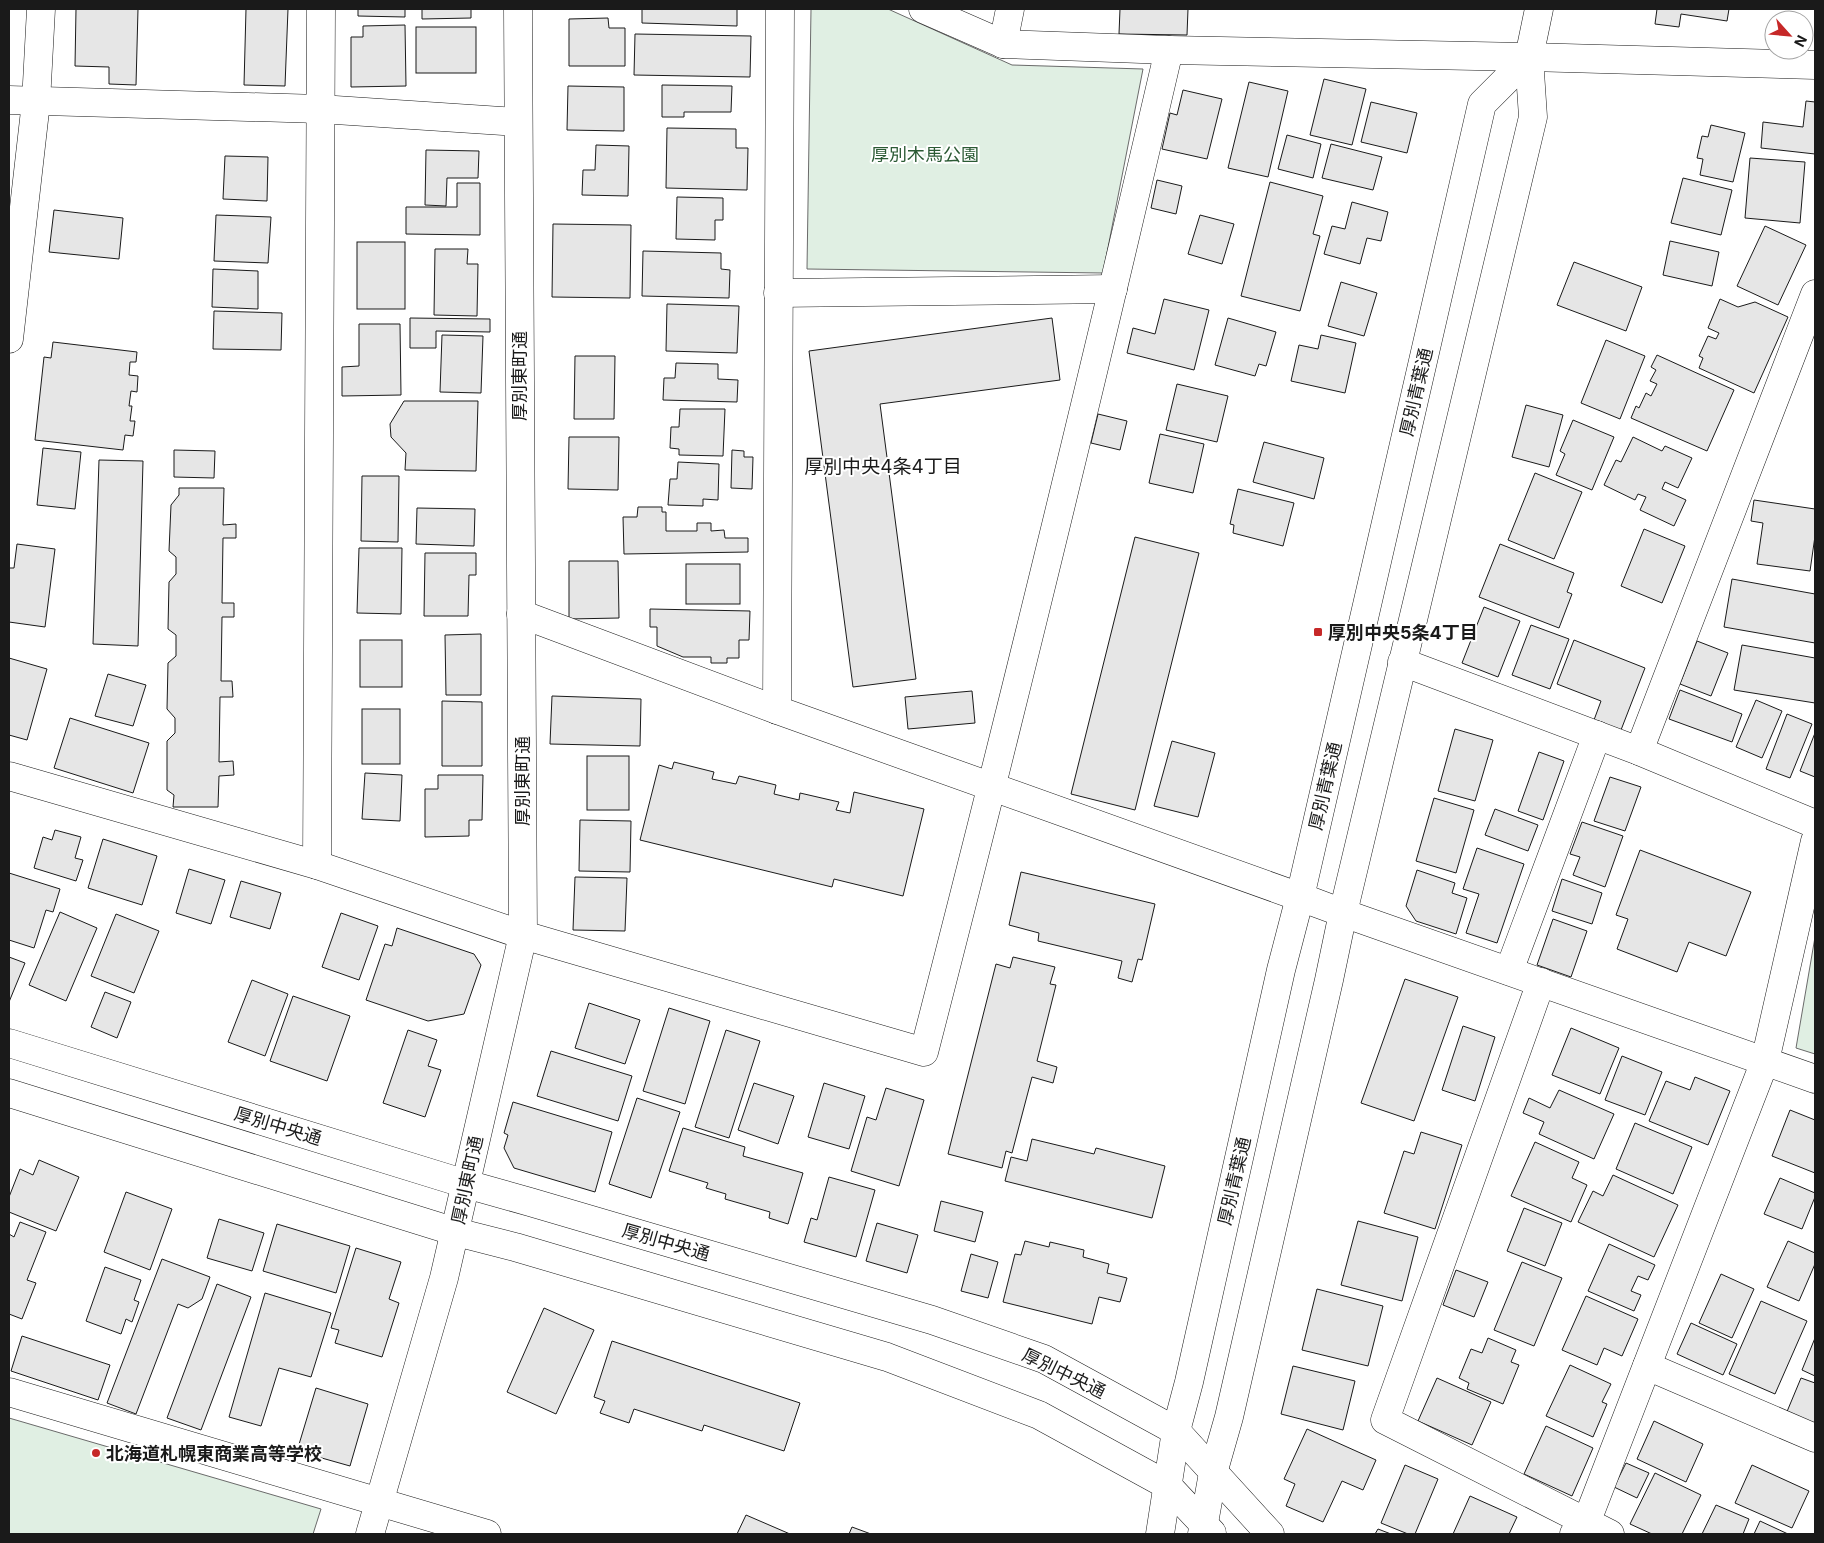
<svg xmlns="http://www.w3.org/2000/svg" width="1824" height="1543" viewBox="0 0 1824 1543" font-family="Inter,'Noto Sans JP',sans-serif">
  <rect width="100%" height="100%" fill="#fff"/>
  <!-- green -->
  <g fill="#e0efe3" stroke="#6a6a6a">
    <polygon points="811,9 888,9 1012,65 1143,69 1103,273 807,269"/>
    <polygon points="1815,937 1815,1054 1796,1048"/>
    <polygon points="9,1418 321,1509 313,1534 9,1534"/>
  </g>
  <!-- building -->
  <g fill="#e6e6e6" stroke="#1a1a1a">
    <polygon points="76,9 138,9 136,85 109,84 109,67 75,66"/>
    <polygon points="246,9 288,9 285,86 244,85"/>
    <polygon points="358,9 405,9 405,17 358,16"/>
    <polygon points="422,9 471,9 471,18 422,19"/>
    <polygon points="642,9 737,9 737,26 642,23"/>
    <polygon points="1120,9 1188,9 1187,35 1119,34"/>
    <polygon points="1657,9 1729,9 1727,21 1681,14 1679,27 1655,24"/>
    <polygon points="608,18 609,28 625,28 625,66 569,66 569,19"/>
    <polygon points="405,25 406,86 351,87 351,37 363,37 363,26"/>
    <rect x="416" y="27" width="60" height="46"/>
    <polygon points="635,34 751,36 750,77 634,75"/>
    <polygon points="1324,79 1366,89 1352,145 1310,135"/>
    <polygon points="1249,82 1288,91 1268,177 1228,168"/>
    <polygon points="662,85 732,86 731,112 684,112 684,117 662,117"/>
    <polygon points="568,86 624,87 624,131 567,130"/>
    <polygon points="1183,90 1222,99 1207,159 1162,149 1170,113 1177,115"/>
    <polygon points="1806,101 1815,102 1815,154 1761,148 1763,122 1803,127"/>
    <polygon points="1371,102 1417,113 1407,153 1361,142"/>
    <polygon points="1711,125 1745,133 1733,182 1700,175 1703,159 1697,158 1702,136 1708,137"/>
    <polygon points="667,128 736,129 736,148 748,148 747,190 666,188"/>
    <polygon points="1287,135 1321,144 1313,178 1278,169"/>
    <polygon points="1331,144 1382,157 1373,190 1322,178"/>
    <polygon points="596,145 629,146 628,196 582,195 583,170 595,170"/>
    <polygon points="426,150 479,151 478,178 447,178 446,206 425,205"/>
    <polygon points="225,156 268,157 267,201 223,199"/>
    <polygon points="1750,158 1805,162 1800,223 1745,218"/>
    <polygon points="1683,178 1732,190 1721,235 1671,223"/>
    <polygon points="1157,180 1182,186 1176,214 1151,208"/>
    <polygon points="1270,182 1323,196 1313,234 1320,236 1300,311 1241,296"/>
    <polygon points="457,183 480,183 480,235 406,234 406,207 457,207"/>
    <polygon points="677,197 723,198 723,220 715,220 715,240 676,239"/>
    <polygon points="1352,202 1388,212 1381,241 1367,238 1360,264 1324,254 1332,226 1345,229"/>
    <polygon points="54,210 123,218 119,259 49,252"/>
    <polygon points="216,215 271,217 268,263 214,261"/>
    <polygon points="1200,215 1234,224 1222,264 1188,254"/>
    <polygon points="553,224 631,225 630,298 552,297"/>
    <polygon points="1765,226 1806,245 1778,305 1737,286"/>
    <polygon points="1670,241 1719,252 1712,286 1663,275"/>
    <rect x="357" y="242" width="48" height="67"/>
    <polygon points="435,249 468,249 467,264 478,264 477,316 434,315"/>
    <polygon points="643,251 721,253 721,269 730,270 729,298 642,296"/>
    <polygon points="1574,262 1642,287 1626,331 1557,305"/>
    <polygon points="213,269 258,271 258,309 212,307"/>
    <polygon points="1341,282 1377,293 1364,336 1328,326"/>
    <polygon points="1164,299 1209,310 1194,370 1127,353 1133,328 1155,334"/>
    <polygon points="1720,299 1738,307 1755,302 1788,317 1754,393 1699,368 1703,358 1699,356 1708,336 1716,339 1719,333 1708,328"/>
    <polygon points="667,304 739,306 737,353 666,351"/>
    <polygon points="214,311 282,313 281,350 213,349"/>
    <polygon points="410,318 490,319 490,332 436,331 436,348 410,348"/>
    <polygon points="1052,318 1060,380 880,404 916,679 853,687 809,351"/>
    <polygon points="1228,318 1276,332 1266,366 1259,364 1255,376 1215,365"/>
    <polygon points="359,324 400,324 401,395 342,396 342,367 359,366"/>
    <polygon points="442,335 483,336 481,393 440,392"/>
    <polygon points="1321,335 1356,343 1345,393 1291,381 1299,345 1318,349"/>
    <polygon points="1606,340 1645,356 1620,419 1581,403"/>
    <polygon points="53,342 137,352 136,362 130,362 129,375 138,376 137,392 131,391 129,406 132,406 130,421 135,421 133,436 125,435 123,450 35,440 44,357 51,358"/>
    <polygon points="1657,355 1734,390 1707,451 1631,418 1636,406 1639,408 1646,393 1651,396 1657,384 1650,381 1656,370 1651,367"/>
    <polygon points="575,356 615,356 614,419 574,419"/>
    <polygon points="676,363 718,364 718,379 738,380 737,402 663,400 664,378 675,378"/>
    <polygon points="1177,384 1228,396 1217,442 1166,430"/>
    <polygon points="404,401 478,401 476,471 405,470 406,453 391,437 390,424"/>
    <polygon points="1526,405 1563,415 1549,467 1512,457"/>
    <polygon points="680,409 725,409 723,456 679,455 679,449 670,448 671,427 679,427"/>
    <polygon points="1098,414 1127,421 1120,450 1091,443"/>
    <polygon points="1573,420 1614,437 1592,490 1556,475 1565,454 1560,451"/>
    <polygon points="1160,434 1204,444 1193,493 1149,483"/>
    <polygon points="569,437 619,437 618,490 568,489"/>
    <polygon points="1633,437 1662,451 1665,446 1692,458 1678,488 1665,482 1662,489 1686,500 1674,526 1640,510 1646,497 1638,494 1635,500 1604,485 1616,460 1621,462"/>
    <polygon points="1264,442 1324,458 1314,499 1253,482"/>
    <polygon points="43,448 81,452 75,509 37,505"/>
    <polygon points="174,450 215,451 214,478 174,477"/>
    <polygon points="732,450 744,451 744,457 753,457 752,489 731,488"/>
    <polygon points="99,460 143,461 138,646 93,644"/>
    <polygon points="678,462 719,464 718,500 703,499 703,506 668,505 670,479 677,479"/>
    <polygon points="1535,473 1582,492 1554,559 1508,540"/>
    <polygon points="362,476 399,476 398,542 361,541"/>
    <polygon points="179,488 224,488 223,525 236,524 236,538 223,538 222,603 234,603 234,617 222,617 221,681 232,681 233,697 220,697 219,762 233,761 234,775 219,776 218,807 173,807 174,795 167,790 167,741 175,733 175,718 167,709 168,663 176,656 176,635 168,629 169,582 176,574 176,557 169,551 171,505 179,495"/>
    <polygon points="1238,489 1294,503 1283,546 1233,533 1234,525 1230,524"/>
    <polygon points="1754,500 1815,509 1815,536 1810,571 1757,564 1763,523 1751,521"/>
    <polygon points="638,507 662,507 662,512 666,512 666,531 697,531 697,523 711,523 711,531 724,530 725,538 748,538 748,552 624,554 623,517 637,517"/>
    <polygon points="417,508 475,509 474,546 416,544"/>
    <polygon points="1644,529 1685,546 1662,603 1621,586"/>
    <polygon points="1135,537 1199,553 1135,810 1071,794"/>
    <polygon points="17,544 55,549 45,627 9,622 9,568 14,568"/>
    <polygon points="1500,544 1574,573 1567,592 1572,594 1559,628 1479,597"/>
    <polygon points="359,548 402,548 401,614 357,613"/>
    <polygon points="425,553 476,553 476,575 469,575 468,616 424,616"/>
    <polygon points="569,561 618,561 619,618 569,619"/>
    <rect x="686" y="564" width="54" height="40"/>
    <polygon points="1732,579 1815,594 1815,643 1724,627"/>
    <polygon points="1484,607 1520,621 1498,677 1462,663"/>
    <polygon points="650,609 750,611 749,640 739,640 739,658 727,658 727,663 711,663 711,657 683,657 657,646 657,627 650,627"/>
    <polygon points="1531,625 1569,639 1550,689 1512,675"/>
    <polygon points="481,634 481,695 446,695 445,635"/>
    <rect x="360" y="640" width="42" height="47"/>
    <polygon points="1574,640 1645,668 1621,730 1594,720 1601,701 1557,684"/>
    <polygon points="1697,641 1728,653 1711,696 1680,684"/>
    <polygon points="1742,645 1815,658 1815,703 1734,690"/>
    <polygon points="9,658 47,669 27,740 9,735"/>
    <polygon points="108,674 146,685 133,726 95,716"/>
    <polygon points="1680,690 1742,714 1732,742 1669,719"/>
    <polygon points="972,691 975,723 908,729 905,697"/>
    <polygon points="552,696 641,699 640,746 550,744"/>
    <polygon points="1756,700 1782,711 1762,758 1736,747"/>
    <polygon points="442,701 482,702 482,766 442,766"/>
    <rect x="362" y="709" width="38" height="55"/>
    <polygon points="1787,714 1812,724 1790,778 1766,769"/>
    <polygon points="70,718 149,743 133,793 54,768"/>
    <polygon points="1455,729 1493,740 1475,801 1438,791"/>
    <polygon points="1815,733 1815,777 1800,771"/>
    <polygon points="1172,741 1215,753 1198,817 1154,806"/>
    <polygon points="1539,752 1564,761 1543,820 1518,811"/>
    <rect x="587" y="756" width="42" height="54"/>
    <polygon points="674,762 714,772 712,779 736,784 739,776 776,785 774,794 799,800 800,793 839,802 836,810 850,813 854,792 924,809 903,896 834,879 832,887 640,840 659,765 672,769"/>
    <polygon points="365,773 402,775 400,821 362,819"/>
    <polygon points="438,775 483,775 482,820 469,820 469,836 425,837 425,789 438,789"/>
    <polygon points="1610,777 1641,787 1625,831 1594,821"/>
    <polygon points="1434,798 1474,810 1456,873 1416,861"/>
    <polygon points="1495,809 1538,825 1528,851 1485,835"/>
    <polygon points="580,820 631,821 630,872 579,871"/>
    <polygon points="1582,822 1623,836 1605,887 1573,875 1580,857 1570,854"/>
    <polygon points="55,830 81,837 75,858 83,860 76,881 34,868 43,837 52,840"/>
    <polygon points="103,839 157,856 142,905 88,888"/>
    <polygon points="1477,848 1524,864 1497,943 1466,933 1479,894 1463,889"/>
    <polygon points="1640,850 1751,892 1726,956 1689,942 1677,972 1617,949 1628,919 1616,915"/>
    <polygon points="189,869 225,880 211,924 176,913"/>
    <polygon points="1417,870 1455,883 1452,893 1467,898 1456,934 1416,921 1406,906"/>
    <polygon points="1021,872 1155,904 1142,960 1138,959 1132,982 1118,978 1122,961 1038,941 1039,933 1009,925"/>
    <polygon points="9,873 60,889 53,912 46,910 34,948 9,940"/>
    <polygon points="575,877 627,878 625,931 573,930"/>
    <polygon points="1562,879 1602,893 1592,924 1552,911"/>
    <polygon points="241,881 281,893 270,929 230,917"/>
    <polygon points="60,912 97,928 66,1001 29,985"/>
    <polygon points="341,913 378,926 359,980 322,967"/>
    <polygon points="116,914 159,931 134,993 91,976"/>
    <polygon points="1553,919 1587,931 1571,977 1537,965"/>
    <polygon points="397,928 474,954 481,965 464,1014 428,1021 366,1000 385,944 392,946"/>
    <polygon points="9,957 25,963 9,1002"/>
    <polygon points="1013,957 1055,967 1050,984 1056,985 1037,1061 1057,1067 1053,1083 1032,1077 1012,1153 1006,1151 1002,1168 948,1154 996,964 1010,968"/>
    <polygon points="1405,979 1458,997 1414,1121 1361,1103"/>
    <polygon points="252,980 288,994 265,1056 228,1042"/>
    <polygon points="105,992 131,1002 117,1038 91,1027"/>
    <polygon points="293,996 350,1016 327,1081 270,1061"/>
    <polygon points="589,1003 640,1020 625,1064 575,1048"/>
    <polygon points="669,1008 710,1021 685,1104 643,1091"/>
    <polygon points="1463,1026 1495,1037 1475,1101 1442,1090"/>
    <polygon points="1571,1028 1619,1048 1600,1094 1552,1075"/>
    <polygon points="408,1030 437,1040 428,1066 441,1070 425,1117 383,1103"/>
    <polygon points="726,1030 760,1041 729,1138 695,1127"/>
    <polygon points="551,1051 632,1076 618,1121 537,1096"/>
    <polygon points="1622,1056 1662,1072 1645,1115 1605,1100"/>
    <polygon points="1695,1077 1730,1091 1708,1145 1649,1121 1666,1081 1690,1090"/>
    <polygon points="754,1083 794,1096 778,1144 738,1130"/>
    <polygon points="824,1083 865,1096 849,1149 808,1137"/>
    <polygon points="886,1088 924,1100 899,1186 851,1171 867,1117 876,1120"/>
    <polygon points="1559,1090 1614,1114 1594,1159 1539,1134 1544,1122 1523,1113 1529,1098 1550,1108"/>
    <polygon points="637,1098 680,1112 651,1198 609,1184"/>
    <polygon points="513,1102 612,1132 595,1192 514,1168 504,1148 508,1135 504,1133"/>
    <polygon points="1790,1110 1815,1120 1815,1173 1772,1156"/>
    <polygon points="1635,1123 1692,1147 1673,1194 1616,1169"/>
    <polygon points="683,1128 745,1147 743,1156 803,1173 788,1224 769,1218 770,1212 725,1199 726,1194 706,1188 708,1183 669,1171"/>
    <polygon points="1421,1132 1462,1145 1435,1229 1384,1213 1404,1151 1414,1154"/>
    <polygon points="1032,1139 1094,1154 1096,1148 1165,1166 1152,1218 1005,1181 1011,1157 1027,1161"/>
    <polygon points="1535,1142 1579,1162 1572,1178 1587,1185 1571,1222 1511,1196"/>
    <polygon points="39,1160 79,1177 56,1231 9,1212 9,1197 20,1169 33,1175"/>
    <polygon points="1613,1175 1678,1205 1654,1257 1578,1222 1593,1191 1603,1196"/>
    <polygon points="829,1177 875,1190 856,1257 804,1242 811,1218 817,1220"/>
    <polygon points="1780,1178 1815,1193 1815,1197 1802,1229 1764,1214"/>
    <polygon points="126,1192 172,1209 150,1270 104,1252"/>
    <polygon points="941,1201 983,1212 975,1242 934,1231"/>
    <polygon points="1524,1208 1562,1223 1545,1266 1507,1251"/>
    <polygon points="219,1219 264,1233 252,1271 207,1258"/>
    <polygon points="1358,1221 1418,1237 1402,1301 1341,1285"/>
    <polygon points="20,1222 46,1232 27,1280 36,1283 22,1319 9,1314 9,1234 14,1237"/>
    <polygon points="877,1223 918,1235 907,1273 866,1261"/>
    <polygon points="277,1224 350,1246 336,1293 263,1271"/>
    <polygon points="1025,1241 1049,1247 1050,1242 1084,1250 1083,1257 1109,1264 1107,1273 1127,1278 1120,1302 1099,1297 1092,1324 1003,1302 1015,1254 1021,1255"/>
    <polygon points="1788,1241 1815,1253 1815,1264 1799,1301 1767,1287"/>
    <polygon points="1609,1244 1655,1265 1648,1280 1638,1276 1631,1291 1641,1295 1634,1311 1588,1291"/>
    <polygon points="356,1248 401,1262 389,1299 399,1303 382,1357 335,1343 339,1330 331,1328"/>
    <polygon points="971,1254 998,1262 988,1298 961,1291"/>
    <polygon points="162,1259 210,1277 202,1299 188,1308 178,1304 136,1414 107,1403"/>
    <polygon points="1522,1262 1562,1278 1534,1346 1494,1330"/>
    <polygon points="105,1267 141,1280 134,1300 139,1302 132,1322 126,1319 121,1334 86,1321"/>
    <polygon points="1456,1270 1488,1282 1474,1317 1443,1305"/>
    <polygon points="1721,1274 1754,1289 1732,1338 1699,1323"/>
    <polygon points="217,1284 251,1297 201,1430 167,1418"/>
    <polygon points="1317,1289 1383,1306 1368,1366 1302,1350"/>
    <polygon points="265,1293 331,1313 311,1377 279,1368 261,1426 229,1417"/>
    <polygon points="1586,1296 1638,1319 1622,1356 1604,1348 1597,1365 1562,1350"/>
    <polygon points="1761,1301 1807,1321 1775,1394 1729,1374"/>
    <polygon points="544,1308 594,1330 556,1414 507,1392"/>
    <polygon points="1691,1323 1737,1344 1723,1375 1677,1354"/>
    <polygon points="22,1336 110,1365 98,1400 11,1371"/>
    <polygon points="1488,1338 1516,1350 1511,1362 1519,1365 1503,1404 1467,1389 1469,1383 1459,1378 1471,1349 1482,1353"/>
    <polygon points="1815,1338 1815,1376 1802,1370"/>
    <polygon points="612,1341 800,1403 784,1451 704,1425 702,1431 634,1409 629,1423 600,1413 605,1401 594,1397"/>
    <polygon points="1570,1365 1611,1384 1602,1402 1607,1404 1593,1437 1546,1416"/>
    <polygon points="1293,1366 1355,1381 1343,1430 1281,1414"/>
    <polygon points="1437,1378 1491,1402 1472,1445 1418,1421"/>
    <polygon points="1801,1378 1815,1383 1815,1420 1813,1425 1786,1414"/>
    <polygon points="316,1388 368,1404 350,1466 297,1451"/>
    <polygon points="1654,1421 1703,1444 1686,1482 1637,1459"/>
    <polygon points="1546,1426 1593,1448 1572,1496 1524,1474"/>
    <polygon points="1307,1429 1376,1460 1363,1490 1342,1481 1323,1522 1286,1506 1295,1484 1284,1479"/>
    <polygon points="1626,1463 1649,1473 1637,1498 1614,1487"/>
    <polygon points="1405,1465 1438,1479 1415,1534 1408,1534 1381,1523"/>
    <polygon points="1752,1465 1809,1491 1792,1528 1735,1503"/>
    <polygon points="1655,1473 1701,1495 1682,1534 1652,1534 1630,1524"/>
    <polygon points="1470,1496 1517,1517 1509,1534 1453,1534"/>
    <polygon points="1716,1505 1749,1519 1743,1534 1702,1534"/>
    <polygon points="746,1515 790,1534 737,1534"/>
    <polygon points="1760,1521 1788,1534 1754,1534"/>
    <polygon points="852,1527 871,1534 849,1534"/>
    <polygon points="1378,1529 1391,1534 1375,1534"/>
  </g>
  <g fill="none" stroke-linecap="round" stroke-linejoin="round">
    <!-- street casing -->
    <g stroke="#1a1a1a" stroke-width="29">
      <g id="street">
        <polyline points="923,9 1003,44 1169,50 1529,57 1815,65"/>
        <polyline points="1003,44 1010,9"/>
        <polyline points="9,100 320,109 518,122"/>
        <polyline points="778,293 1113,289"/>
        <polyline points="9,339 36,102 41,9"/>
        <polyline points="521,614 777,710 1300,897 1343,913 1815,1079"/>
        <polyline points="1402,662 1639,751 1815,824"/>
        <polyline points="777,710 780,9"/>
        <polyline points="1639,751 1815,294"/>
        <path d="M9,776L317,865L523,935L924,1052C1010,719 1091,385 1169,50"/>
        <polyline points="317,865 321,9"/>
        <polyline points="1509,971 1597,735"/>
        <polyline points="1541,982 1385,1420 1610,1534"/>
        <polyline points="1647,1366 1815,1438"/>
        <polyline points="9,1392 487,1534"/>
        <polyline points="370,1534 444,1278 523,935 518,9"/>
        <polyline points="1574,1534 1586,1523 1765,1061 1815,841"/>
      </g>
    </g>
    <!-- secondary casing -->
    <g stroke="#1a1a1a" stroke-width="29">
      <g id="secondary">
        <polyline points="9,1043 466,1184 530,1202 932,1320 1044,1359 1176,1431 1270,1534"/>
        <polyline points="9,1093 456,1232 515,1247 887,1357 1039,1415 1167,1485 1212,1533"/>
        <polyline points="1160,1534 1176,1431 1189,1382 1281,970 1300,897 1482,104 1529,57"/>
        <polyline points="1202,1534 1213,1473 1229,1417 1329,980 1343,913 1533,117 1529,57 1539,9"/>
      </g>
    </g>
    <!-- street -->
    <use href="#street" stroke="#fff" stroke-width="28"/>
    <!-- secondary -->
    <use href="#secondary" stroke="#fff" stroke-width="28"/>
  </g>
  <!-- markers -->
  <g fill="#c62828" stroke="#fff" stroke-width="2">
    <rect x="1313" y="627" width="10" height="10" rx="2.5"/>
    <circle cx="96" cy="1453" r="5"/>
  </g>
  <g text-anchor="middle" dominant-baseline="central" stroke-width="4" stroke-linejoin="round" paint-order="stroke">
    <!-- park labels -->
    <g font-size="18" fill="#2b5a34" stroke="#fff">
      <text x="925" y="154">厚別木馬公園</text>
    </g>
    <!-- street labels -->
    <g font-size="18" fill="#1a1a1a" stroke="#fff">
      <text transform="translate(519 376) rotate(-90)">厚別東町通</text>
      <text transform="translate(1416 392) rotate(-77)">厚別青葉通</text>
      <text transform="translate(522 781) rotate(-90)">厚別東町通</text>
      <text transform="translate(1325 786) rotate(-77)">厚別青葉通</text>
      <text transform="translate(278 1126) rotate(17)">厚別中央通</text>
      <text transform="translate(467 1180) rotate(-78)">厚別東町通</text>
      <text transform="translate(1234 1181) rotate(-77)">厚別青葉通</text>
      <text transform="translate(666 1242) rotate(16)">厚別中央通</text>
      <text transform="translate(1064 1373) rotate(26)">厚別中央通</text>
    </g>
    <!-- poi labels -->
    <g font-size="18" font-weight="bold" fill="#1a1a1a" stroke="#fff" text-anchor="start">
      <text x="1328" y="632">厚別中央5条4丁目</text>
      <text x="106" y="1453">北海道札幌東商業高等学校</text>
    </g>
    <!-- neighbourhood labels -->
    <g font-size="19" fill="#1a1a1a" stroke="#fff">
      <text x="883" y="466">厚別中央4条4丁目</text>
    </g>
  </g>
  <!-- border -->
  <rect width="1824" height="1543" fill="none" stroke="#1a1a1a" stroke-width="20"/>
  <!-- north arrow -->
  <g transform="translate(1789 35) rotate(117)"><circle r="24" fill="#ffffff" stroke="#a3a3a3"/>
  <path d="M0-4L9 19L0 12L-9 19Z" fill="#c62828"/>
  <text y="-8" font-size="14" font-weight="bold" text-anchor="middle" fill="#1a1a1a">N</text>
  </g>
</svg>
